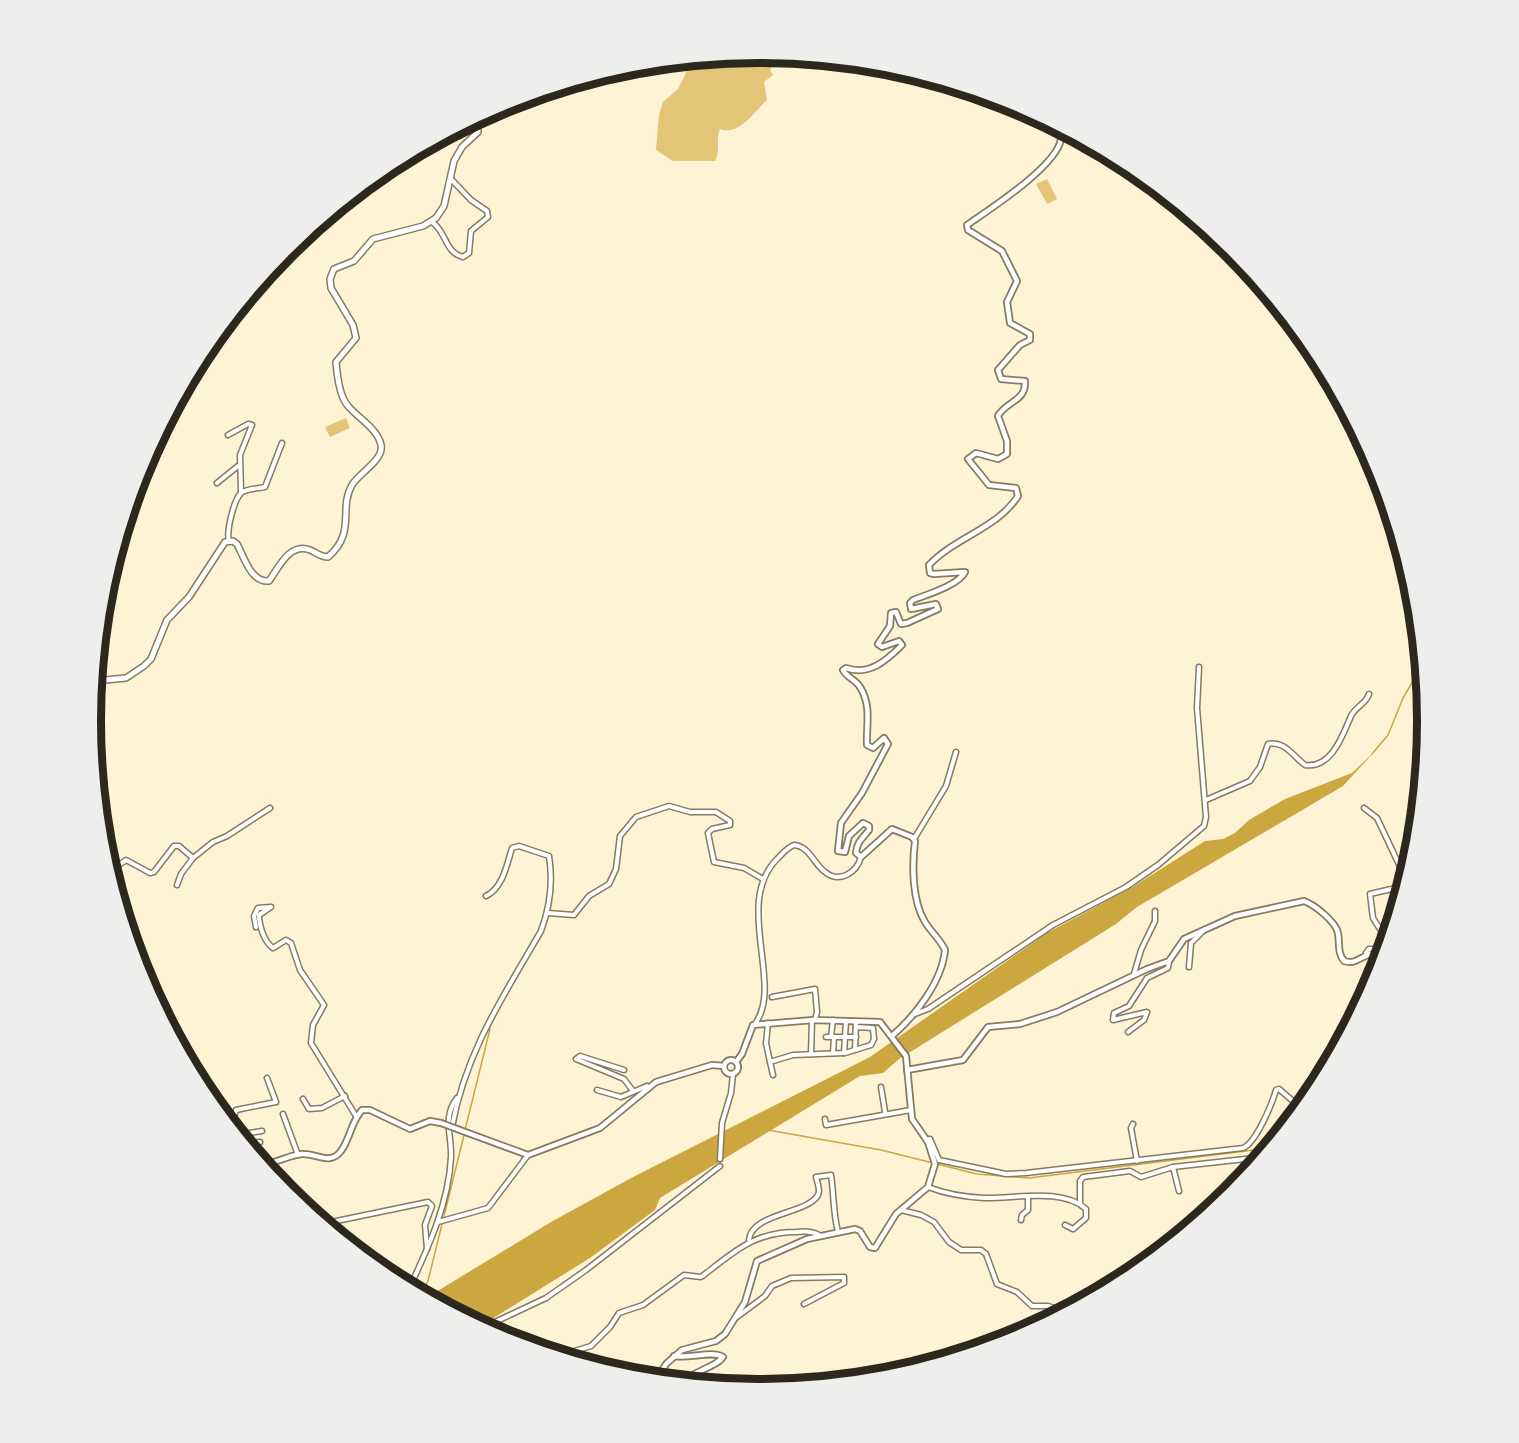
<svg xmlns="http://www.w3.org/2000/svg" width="1519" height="1443" viewBox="0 0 1519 1443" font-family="'Times New Roman',serif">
  <rect width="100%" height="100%" fill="#fef3d5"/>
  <!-- green -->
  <g fill="#e4c578">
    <path d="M760,53L789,55L776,61L770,70L773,75L764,82L767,100C754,112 739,136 720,129C715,140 721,150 715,161H673L656,150L659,115L663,102L678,89L690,65L686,60Z"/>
    <polygon points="1047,179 1057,199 1047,204 1036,184"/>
    <polygon points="346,418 350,428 330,437 325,427"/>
  </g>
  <!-- water -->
  <polygon fill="#cca740" points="1377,749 1343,786 1137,907 1116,924 899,1059 883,1073 860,1076 660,1198 655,1210 590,1258 479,1327 426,1298 551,1222 633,1177 870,1057 1047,933 1131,888 1205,841 1223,839 1235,833 1249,820 1285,799 1352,773"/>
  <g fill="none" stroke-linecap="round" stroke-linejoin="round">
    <!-- stream -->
    <g stroke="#cca740" stroke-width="1.5">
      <polyline points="1372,754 1388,735 1403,698 1423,664"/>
      <polyline points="465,1130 490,1029"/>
      <polyline points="768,1130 881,1150 977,1174 1029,1178 1270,1148"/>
      <polyline points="420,1295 428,1281 464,1135"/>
    </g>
    <!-- minor casing -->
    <g stroke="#857b60" stroke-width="7">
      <g id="minor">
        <path d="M432,222C447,232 444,252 463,257L469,253L471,231L488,217L487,211L471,200L451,179"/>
        <polyline points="228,435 248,424 252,425 240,455 241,492"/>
        <polyline points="217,483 238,466"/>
        <path d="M229,541C226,531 234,500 241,493C246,488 258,489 265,487L282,443"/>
        <path d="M1206,800L1250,781L1260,767L1268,744C1284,740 1293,756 1305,765C1332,769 1343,734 1351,716C1355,707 1366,704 1369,694"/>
        <polyline points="1364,808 1377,818 1404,875 1405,881 1400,887 1370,894 1373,918 1388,942"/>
        <polyline points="914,839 946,786 956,752"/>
        <polyline points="109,872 126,860 150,873 154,872 174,846 179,846 193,858 213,842 227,836 270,808"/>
        <polyline points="177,885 181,874 193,858"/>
        <polyline points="548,913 574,915 589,896 609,884 616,869 620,836 636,817 669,806 690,812 716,812 730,821 730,825 712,829 708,833 714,862 744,868 763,879"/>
        <path d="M256,927L254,916L258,908L271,907L259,915C259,925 264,942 273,948L286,940L291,943L300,970L324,1005L313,1025L311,1043L356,1116"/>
        <polyline points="1366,953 1369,949 1386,949"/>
        <polyline points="1189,967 1191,943 1205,929"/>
        <polyline points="1134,974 1141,950 1155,921 1155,911"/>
        <polyline points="772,997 815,989 817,1012 815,1020"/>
        <polyline points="915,1014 928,1009 1053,925 1126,887 1158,865 1204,826 1206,817 1197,708 1199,667"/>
        <polyline points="768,1023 766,1043 770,1062"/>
        <path d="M754,1025C786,986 731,902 779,857C784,852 787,848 794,845C809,846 814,864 825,872C840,884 857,872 861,857"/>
        <polyline points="1128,1032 1144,1020 1147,1012 1113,1020 1114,1013 1129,1006 1147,978 1168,968 1169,961"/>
        <polyline points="826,1037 856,1037"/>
        <polyline points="831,1037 833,1020"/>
        <polyline points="855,1050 856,1022"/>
        <polyline points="833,1053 834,1037"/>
        <polyline points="844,1053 846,1021"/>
        <polyline points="811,1054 812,1020"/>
        <polyline points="624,1070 580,1056 576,1059 624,1079 633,1091"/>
        <polyline points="773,1075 770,1062 793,1055 845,1053 871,1045 874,1039 873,1028 856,1027"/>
        <polyline points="881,1087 885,1112"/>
        <polyline points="597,1090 621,1097 647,1086"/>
        <polyline points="303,1099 309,1109 322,1108 345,1096"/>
        <polyline points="283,1114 298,1155"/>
        <polyline points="825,1119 826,1125 911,1110"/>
        <polyline points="1133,1124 1131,1128 1137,1161"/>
        <path d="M452,1127C466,1051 503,997 541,931C550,907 553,881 549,856L519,846L512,848C507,864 503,888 486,896"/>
        <polyline points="234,1131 233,1121 236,1110 276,1102 267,1078"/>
        <path d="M926,1140L930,1139L939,1160L1006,1174L1026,1173L1243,1148C1256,1143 1272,1104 1276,1090L1279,1089L1302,1109"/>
        <polyline points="250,1143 249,1133 262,1131"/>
        <polyline points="245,1144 260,1142"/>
        <polyline points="720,1159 722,1123 731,1093 733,1074"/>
        <polyline points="1173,1167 1254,1158"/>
        <path d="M928,1187C946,1194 965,1197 984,1198C1014,1199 1062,1187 1086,1209V1218L1073,1229L1065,1225"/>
        <polyline points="1080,1203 1080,1181 1083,1177 1130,1171 1141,1177 1173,1167 1179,1191"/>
        <polyline points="901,1210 921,1215 934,1222 949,1242 961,1250 981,1250 986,1254 997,1284 1017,1292 1032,1306 1048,1306 1067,1312"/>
        <polyline points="1021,1220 1022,1215 1028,1210 1028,1198"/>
        <polyline points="438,1222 488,1208 528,1155"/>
        <polyline points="322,1224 428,1202 432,1206 425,1225 427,1249"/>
        <path d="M749,1240C751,1213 808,1214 818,1195C821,1189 817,1183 816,1177L831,1175C834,1195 833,1213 838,1232"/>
        <path d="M409,1289C428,1248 449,1203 451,1157C452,1136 442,1117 457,1098"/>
        <polyline points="737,1317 765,1296 772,1286 791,1278 844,1277 844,1283 804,1304"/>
        <polyline points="488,1331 495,1322 546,1298 586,1270 720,1166"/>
        <path d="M558,1356L591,1346L610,1327L619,1313L643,1305L684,1275L701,1277C733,1253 753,1232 796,1232C804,1231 812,1231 819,1235"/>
        <polyline points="770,1389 770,1387"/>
      </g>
    </g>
    <!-- tertiary casing -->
    <g stroke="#857b60" stroke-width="8">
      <g id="tertiary">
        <path d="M892,1036C915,1016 942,982 945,950C940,939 931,932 925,922C912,901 912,865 915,841L912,837L892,829L861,857L856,853C857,841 863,838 869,830V826L863,823L849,836L845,852L838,851L841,823L862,793L888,744L884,738L873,748L867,745C866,725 872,706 860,687C856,680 846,677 843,670L846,668C869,676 886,661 902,645L899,641L882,647L878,644L890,626L891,613L896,612L901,624L907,623L938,609L936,604L911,609L910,603L913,600C926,595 959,585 965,572L934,574L930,573L929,565C954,538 998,528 1018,496L1016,488L989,485L968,459L976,453L998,459L1007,454V441L998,416C1006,401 1026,402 1025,381L1001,379L998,370L1020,345L1030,340V334L1010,323L1007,302L1017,281L1002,251L968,230L967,225C990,209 1057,166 1061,139L1056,125"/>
        <circle cx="731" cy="1067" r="7"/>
        <path d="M907,1070L963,1060L988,1027L1020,1024L1057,1012L1147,969L1169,961L1184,939L1235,916L1304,901C1315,905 1336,922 1338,933C1340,944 1337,952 1344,961C1360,966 1361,950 1385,954"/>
        <polyline points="468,1133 528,1155 600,1128 656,1082 712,1065 724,1066"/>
        <path d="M262,1164C276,1164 288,1155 302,1154C316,1153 330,1166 341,1151C350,1139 351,1122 362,1110H370L410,1129L430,1121L441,1123"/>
        <path d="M674,1356C689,1359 712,1350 723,1357C717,1367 694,1370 682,1383"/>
        <polyline points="655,1380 667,1363 682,1350 716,1341 725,1334 745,1302 757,1261 807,1239 855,1229 860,1231 870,1247 875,1248 896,1214 928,1187 935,1164 928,1142 912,1119 906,1056 880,1022 813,1020 753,1025 742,1054 736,1062"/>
      </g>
    </g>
    <!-- secondary casing -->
    <g stroke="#857b60" stroke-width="8">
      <path id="secondary" d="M95,677L105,680L126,678L144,666L151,659L167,620L189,597L225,542L233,541L237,544C244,557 251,583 269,581C278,569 289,542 310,550C316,552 319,557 328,557C357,532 338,509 352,485C359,473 384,460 381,445C378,429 358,418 348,406C339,396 337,375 336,362L356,338L353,325L331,288L330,279L334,269L354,261L373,239L423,226L436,218L444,206L454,161L462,147L478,132L477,118"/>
    </g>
    <!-- minor -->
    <use href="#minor" stroke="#fff" stroke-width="4"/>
    <!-- tertiary -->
    <use href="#tertiary" stroke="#fff" stroke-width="4.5"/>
    <!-- secondary -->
    <use href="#secondary" stroke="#fff" stroke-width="5"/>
    <!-- tertiary-bridge casing -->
    <g stroke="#857b60" stroke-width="8" stroke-linecap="butt">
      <polyline id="tertiary-bridge" points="441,1123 468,1133"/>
    </g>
    <!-- tertiary-bridge -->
    <use href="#tertiary-bridge" stroke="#fff" stroke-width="4.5"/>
  </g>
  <!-- crop -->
  <path d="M0 0H1519V1443H0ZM101 721a658 658 0 1 1 1316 0a658 658 0 1 1-1316 0Z" fill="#eeeeed" fill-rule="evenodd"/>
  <path fill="none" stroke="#2d281d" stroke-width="8" d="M101 721a658 658 0 1 1 1316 0a658 658 0 1 1-1316 0Z"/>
</svg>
